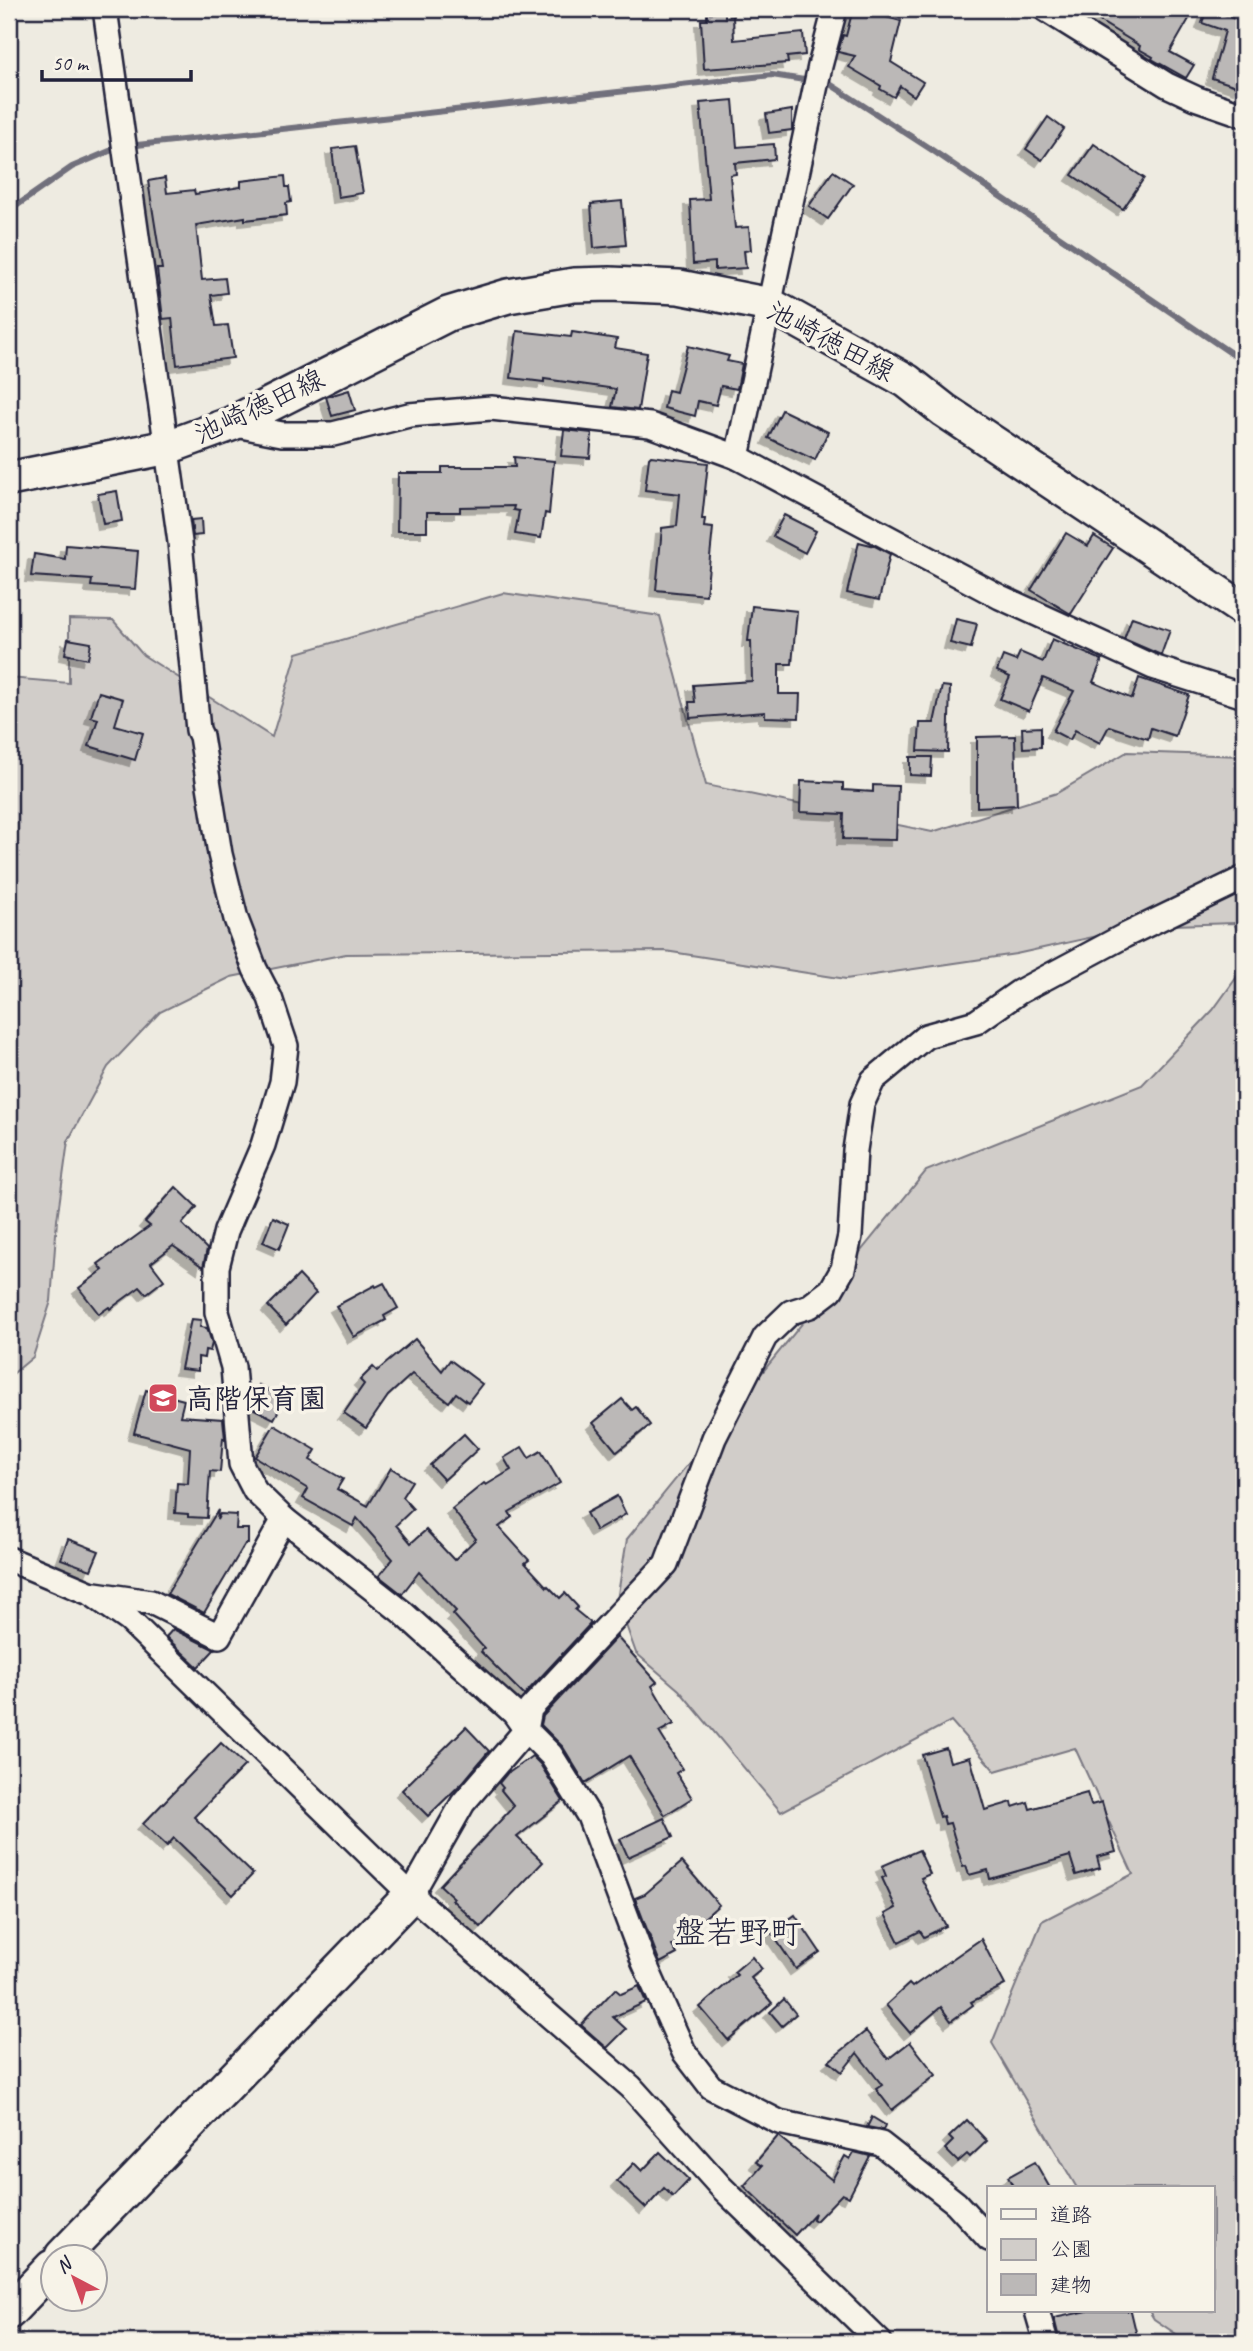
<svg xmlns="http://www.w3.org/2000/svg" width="1253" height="2351" viewBox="0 0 1253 2351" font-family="Caveat,'Klee One',sans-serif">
  <defs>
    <filter id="shadow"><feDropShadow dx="-6" dy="6" stdDeviation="0" flood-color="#0004"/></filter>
  </defs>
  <rect width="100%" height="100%" fill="#eeebe1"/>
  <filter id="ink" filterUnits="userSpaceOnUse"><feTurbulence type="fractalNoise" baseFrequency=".0143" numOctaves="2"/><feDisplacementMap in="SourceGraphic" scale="14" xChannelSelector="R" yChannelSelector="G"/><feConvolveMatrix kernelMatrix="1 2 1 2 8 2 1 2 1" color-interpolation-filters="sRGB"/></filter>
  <g filter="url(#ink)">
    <!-- green -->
    <g fill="#d1cdc9" stroke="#7a7882" stroke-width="2">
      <polygon points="503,593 660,616 706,785 932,832 1057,793 1127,752 1244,756 1244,944 1234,923 1143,926 1016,954 846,979 665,951 346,954 231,977 160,1012 108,1067 68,1141 57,1220 51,1301 33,1357 9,1377 9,678 69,683 69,619 113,620 143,655 272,737 297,653"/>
      <polygon points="1244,967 1244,2342 1188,2342 1154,2319 1149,2311 1213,2311 1213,2188 1077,2188 992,2043 1042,1921 1133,1874 1075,1748 995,1771 951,1721 781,1812 679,1690 636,1653 617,1600 627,1539 926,1171 1142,1085 1213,1010"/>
    </g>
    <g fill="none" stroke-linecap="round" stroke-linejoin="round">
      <!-- stream -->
      <g stroke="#716f7b" stroke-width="6">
        <polyline points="9,211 72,167 119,147 772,75 830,84 932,150 1244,362"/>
        <polyline points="14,2331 25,2342"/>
      </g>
    </g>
    <!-- building -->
    <g fill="#bbb8b7" stroke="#22223b" stroke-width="2" filter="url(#shadow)">
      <polygon points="853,9 877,9 875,14 901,21 891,62 923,82 914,96 900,86 894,97 880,89 881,86 849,67 855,56 838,52 843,35 846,36"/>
      <polygon points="1080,9 1171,9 1189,19 1170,52 1194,65 1186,78 1152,59 1153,57 1139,49 1140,46"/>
      <polygon points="1207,9 1244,22 1244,69 1239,87 1212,78 1225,31 1202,23"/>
      <polygon points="725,12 725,17 733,16 734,40 803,33 805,55 787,57 788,63 704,69 701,20 707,20 707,13"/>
      <polygon points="733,100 737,147 774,144 775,159 735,163 736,174 730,175 735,228 749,227 751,250 744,251 746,268 715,270 715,262 693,264 690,200 709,199 700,103"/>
      <polygon points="792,110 792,130 769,133 766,114"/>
      <polygon points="1048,117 1064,129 1042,160 1026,149"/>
      <polygon points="1094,144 1144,178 1123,209 1072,175"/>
      <polygon points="355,146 363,193 338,197 332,149"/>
      <polygon points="833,171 853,184 828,219 809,206"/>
      <polygon points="285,176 286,187 289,187 291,202 286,203 287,215 245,220 245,217 196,225 202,280 225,278 227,293 211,295 216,326 228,325 233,358 177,365 172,318 163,319 157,269 162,269 148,181 165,178 167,193 194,190 195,194 241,187 241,181"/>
      <polygon points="622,201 626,245 594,248 591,204"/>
      <polygon points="517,331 571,337 572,332 617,339 615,348 647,353 638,410 612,407 616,389 544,379 544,382 511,378"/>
      <polygon points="688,346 729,356 727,361 742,364 737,389 721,386 716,405 698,401 695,416 664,408 668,390 676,392"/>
      <polygon points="349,390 355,410 332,416 326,397"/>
      <polygon points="782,410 828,432 815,460 768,438"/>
      <polygon points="564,430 592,433 590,458 561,456"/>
      <polygon points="651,456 708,463 702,519 705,519 704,527 713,528 706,595 656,590 662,528 677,526 680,494 645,490 649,458"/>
      <polygon points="514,457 554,461 549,514 545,513 541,538 515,534 519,511 513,510 514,506 460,507 460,512 427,512 427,531 397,531 398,473 442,473 442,467 515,467"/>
      <polygon points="117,491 122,521 103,524 98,494"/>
      <polygon points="784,515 816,531 805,553 773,536"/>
      <polygon points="201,519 202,535 193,536 191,520"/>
      <polygon points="1066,533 1088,546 1094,536 1113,548 1071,614 1031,590"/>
      <polygon points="859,542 875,546 890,554 879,600 847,593"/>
      <polygon points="66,545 138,551 135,589 91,586 92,580 31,576 34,554 65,559"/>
      <polygon points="752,606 797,611 792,664 779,664 779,694 800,694 799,718 765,717 765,712 690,718 689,702 695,702 693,685 752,681 751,641 748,641"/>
      <polygon points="1132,617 1170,630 1161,655 1124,639"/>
      <polygon points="956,619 977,624 971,648 950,643"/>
      <polygon points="68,639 91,643 88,659 65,654"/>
      <polygon points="1052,639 1102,660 1093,682 1132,699 1139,678 1189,695 1175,736 1151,728 1148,739 1109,726 1100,743 1075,730 1070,740 1053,731 1074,691 1043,678 1029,711 1000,699 1010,677 997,671 1003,656 1016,661 1020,652 1043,662"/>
      <polygon points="942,686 950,687 948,752 918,751 920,723 934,723"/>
      <polygon points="99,692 123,699 115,725 143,733 135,760 89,746 98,719 91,717"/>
      <polygon points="1041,727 1041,747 1023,748 1022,728"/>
      <polygon points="1015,736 1017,805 977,807 977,737"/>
      <polygon points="910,757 932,757 931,776 910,775"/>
      <polygon points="801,781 843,783 843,790 873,792 873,785 898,786 896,840 843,839 844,814 800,812"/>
      <polygon points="176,1187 197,1207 182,1224 207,1249 203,1267 173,1246 151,1263 164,1280 146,1294 140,1287 110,1309 109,1307 99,1314 79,1288 103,1270 98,1264 150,1226 145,1222"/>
      <polygon points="273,1217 289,1224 279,1249 263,1242"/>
      <polygon points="299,1275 316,1293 286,1325 268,1306"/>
      <polygon points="384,1283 398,1308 384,1316 386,1320 354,1337 336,1306 375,1285 376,1287"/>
      <polygon points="191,1319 201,1320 200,1327 207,1328 212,1343 210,1351 205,1350 204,1358 198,1357 198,1371 181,1369"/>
      <polygon points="415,1339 442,1371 450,1360 482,1384 468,1402 456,1393 449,1402 412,1374 388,1396 366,1428 344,1413 364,1384 360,1380 373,1367 377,1371"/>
      <polygon points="259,1385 285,1399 274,1419 250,1407"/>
      <polygon points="146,1390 184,1400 180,1416 223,1419 225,1439 223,1438 220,1472 210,1471 207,1518 188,1517 188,1514 175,1513 177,1483 188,1484 190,1448 134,1433"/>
      <polygon points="622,1399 632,1410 636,1407 650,1425 617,1452 593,1423"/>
      <polygon points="274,1425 316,1450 310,1460 343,1479 337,1489 368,1506 391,1468 412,1481 402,1497 413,1509 396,1525 411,1543 426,1530 454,1560 476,1539 452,1509 484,1483 486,1485 511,1470 504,1458 522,1447 529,1458 541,1451 560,1483 509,1512 512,1517 499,1527 529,1560 525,1563 547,1587 548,1586 560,1598 565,1593 578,1607 575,1610 591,1623 524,1695 481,1652 484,1648 453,1614 456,1611 419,1572 402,1594 379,1576 393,1559 357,1518 353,1526 303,1498 308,1489 255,1457"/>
      <polygon points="464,1434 478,1449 444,1480 430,1465"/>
      <polygon points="617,1496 626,1514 596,1531 586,1513"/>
      <polygon points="218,1510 217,1520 220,1514 237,1515 236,1529 248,1529 248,1544 245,1544 204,1613 167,1594"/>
      <polygon points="68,1539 99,1551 91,1570 61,1559"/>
      <polygon points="173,1629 213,1649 215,1649 198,1667 166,1637"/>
      <polygon points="617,1637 657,1682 652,1686 674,1724 659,1732 682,1769 676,1773 692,1798 665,1815 629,1756 585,1783 563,1747 541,1725 543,1716"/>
      <polygon points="466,1727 489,1751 464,1781 428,1816 402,1790"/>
      <polygon points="221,1743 245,1765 194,1817 253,1874 233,1895 174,1838 167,1846 143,1824"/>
      <polygon points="946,1748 950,1762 970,1757 985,1810 1012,1802 1013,1807 1028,1802 1030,1809 1087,1793 1091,1805 1102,1802 1116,1852 1097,1857 1100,1868 1076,1875 1070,1856 990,1879 988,1870 969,1875 966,1866 963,1867 950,1823 945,1824 943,1816 940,1817 922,1755"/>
      <polygon points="532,1756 540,1764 563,1801 517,1837 543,1862 481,1927 452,1900 454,1898 440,1885 514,1806 501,1790 503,1788 499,1783 509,1771 510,1772"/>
      <polygon points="664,1818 673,1837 628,1857 620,1839"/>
      <polygon points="919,1850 930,1874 921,1878 946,1926 924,1937 920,1931 899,1942 885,1914 896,1908 882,1878 886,1876 882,1866"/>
      <polygon points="682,1862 719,1905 672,1946 677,1954 660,1963 635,1898 645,1894"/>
      <polygon points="795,1915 820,1952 796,1969 771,1932"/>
      <polygon points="981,1939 1005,1985 971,2002 973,2005 951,2021 941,2007 910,2033 886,2005 909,1984 912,1987"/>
      <polygon points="752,1957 762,1969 751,1978 772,2003 728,2040 700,2007 737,1975 734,1972"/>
      <polygon points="639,1986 646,2002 613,2017 626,2029 607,2048 581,2025 615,1989 621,1994"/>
      <polygon points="784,1999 796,2014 782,2026 770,2012"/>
      <polygon points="866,2031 888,2059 910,2042 936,2075 892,2110 876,2089 882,2085 857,2053 842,2072 829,2061"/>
      <polygon points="872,2117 885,2125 883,2130 867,2127"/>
      <polygon points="967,2120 987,2141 970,2157 967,2154 958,2162 945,2149 953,2141 949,2137"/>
      <polygon points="778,2136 832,2180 845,2156 850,2159 854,2152 870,2156 849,2197 842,2194 816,2221 813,2219 815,2213 795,2235 744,2186 762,2166 756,2162"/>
      <polygon points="660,2152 689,2180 673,2197 664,2188 646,2208 617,2181 634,2163 642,2171"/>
      <polygon points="1035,2162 1050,2188 1014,2188 1008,2177"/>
      <polygon points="1088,2311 1131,2311 1137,2336 1110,2342 1060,2342 1054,2318"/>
    </g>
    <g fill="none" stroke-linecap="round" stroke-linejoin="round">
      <!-- street casing -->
      <g stroke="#22223b" stroke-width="28">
        <g id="street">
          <polyline points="105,9 180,542 198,730 201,736 220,854 236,919 255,969 270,998 286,1046 282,1082 263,1145 226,1231 217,1267 217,1312 233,1367 241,1464 255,1491 284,1519 402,1612 514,1713 526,1730 551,1755 589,1816 643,1960 684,2052 711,2087 779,2122 881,2144 956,2203 989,2239"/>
          <polyline points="1045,9 1167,85 1195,98 1244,115"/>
          <polyline points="231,424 282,434 333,434 409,415 491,408 650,425 737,457 1000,597 1153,667 1244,696"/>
          <polyline points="737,457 820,66 835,9"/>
          <polyline points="9,1559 92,1594 129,1620 411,1895 631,2087 721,2187 880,2342"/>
          <polyline points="95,1594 151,1602 219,1636 284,1519"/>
          <polyline points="411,1895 463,1803 526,1730 530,1709 666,1564 714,1438 765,1337 791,1312 810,1306 831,1290 843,1269 850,1236 855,1150 862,1104 873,1080 926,1036 976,1022 1019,992 1124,936 1244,878"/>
          <polyline points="1037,2311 1046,2342"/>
        </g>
      </g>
      <!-- secondary casing -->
      <g stroke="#22223b" stroke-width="38">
        <g id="secondary">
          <polyline points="9,479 168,447 231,424 448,314 508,296 574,285 610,284 679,287 770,305 907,381 944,410 1244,610"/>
          <polyline points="62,2256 411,1895"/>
          <polyline points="9,2312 52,2267"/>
        </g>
      </g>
      <!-- street -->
      <use href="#street" stroke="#f7f3e8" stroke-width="23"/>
      <!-- secondary -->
      <use href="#secondary" stroke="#f7f3e8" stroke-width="33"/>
    </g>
  </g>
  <!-- icons -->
  <defs>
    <g id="school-square" transform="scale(1.575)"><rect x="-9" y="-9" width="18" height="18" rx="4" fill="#d1495b" stroke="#f7f3e8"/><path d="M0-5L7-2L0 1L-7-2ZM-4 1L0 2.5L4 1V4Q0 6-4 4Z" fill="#fff"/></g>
  </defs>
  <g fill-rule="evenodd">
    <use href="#school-square" x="163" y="1398"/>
  </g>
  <g text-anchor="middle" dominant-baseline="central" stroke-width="7" stroke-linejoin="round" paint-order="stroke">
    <!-- street labels -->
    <g font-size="28" fill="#22223b" stroke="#f7f3e8">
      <text transform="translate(831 341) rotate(28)">池崎徳田線</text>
      <text transform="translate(259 406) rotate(-25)">池崎徳田線</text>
    </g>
    <!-- poi labels -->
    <g font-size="28" font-weight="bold" fill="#22223b" stroke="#f7f3e8" text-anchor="start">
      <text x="186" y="1398">高階保育園</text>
    </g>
    <!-- quarter labels -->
    <g font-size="32" fill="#22223b" stroke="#f7f3e8">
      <text x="738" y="1932">盤若野町</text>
    </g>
  </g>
  <!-- margin -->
  <rect width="1253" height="2351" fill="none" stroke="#f7f3e8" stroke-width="35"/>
  <rect x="18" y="18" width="1218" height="2316" fill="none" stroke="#22223b" stroke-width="2.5" filter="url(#ink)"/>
  <!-- legend -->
  <rect x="987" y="2186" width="228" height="126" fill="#f7f3e8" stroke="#a29fa3" stroke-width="2"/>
  <rect x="1001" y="2209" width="35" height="10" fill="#f7f3e8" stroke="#a29fa3" stroke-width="2"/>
  <text x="1050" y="2222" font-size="21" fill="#22223b">道路</text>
  <rect x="1001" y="2239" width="35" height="21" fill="#d1cdc9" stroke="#a29fa3" stroke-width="2"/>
  <text x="1050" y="2256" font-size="21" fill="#22223b">公園</text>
  <rect x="1001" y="2274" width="35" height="21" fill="#bbb8b7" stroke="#a29fa3" stroke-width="2"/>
  <text x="1050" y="2292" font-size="21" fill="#22223b">建物</text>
  <!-- north arrow -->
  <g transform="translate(74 2278) rotate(319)"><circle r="33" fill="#f7f3e8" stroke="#a29fa3" stroke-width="2"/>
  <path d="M0-5L12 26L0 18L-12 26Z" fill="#d1495b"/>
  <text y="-10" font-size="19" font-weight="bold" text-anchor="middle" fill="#22223b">N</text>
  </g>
  <!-- scale -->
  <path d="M42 70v10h149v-10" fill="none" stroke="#22223b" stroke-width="3.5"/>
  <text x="52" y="70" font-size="21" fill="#22223b" stroke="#f7f3e8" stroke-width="5" paint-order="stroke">50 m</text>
</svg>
